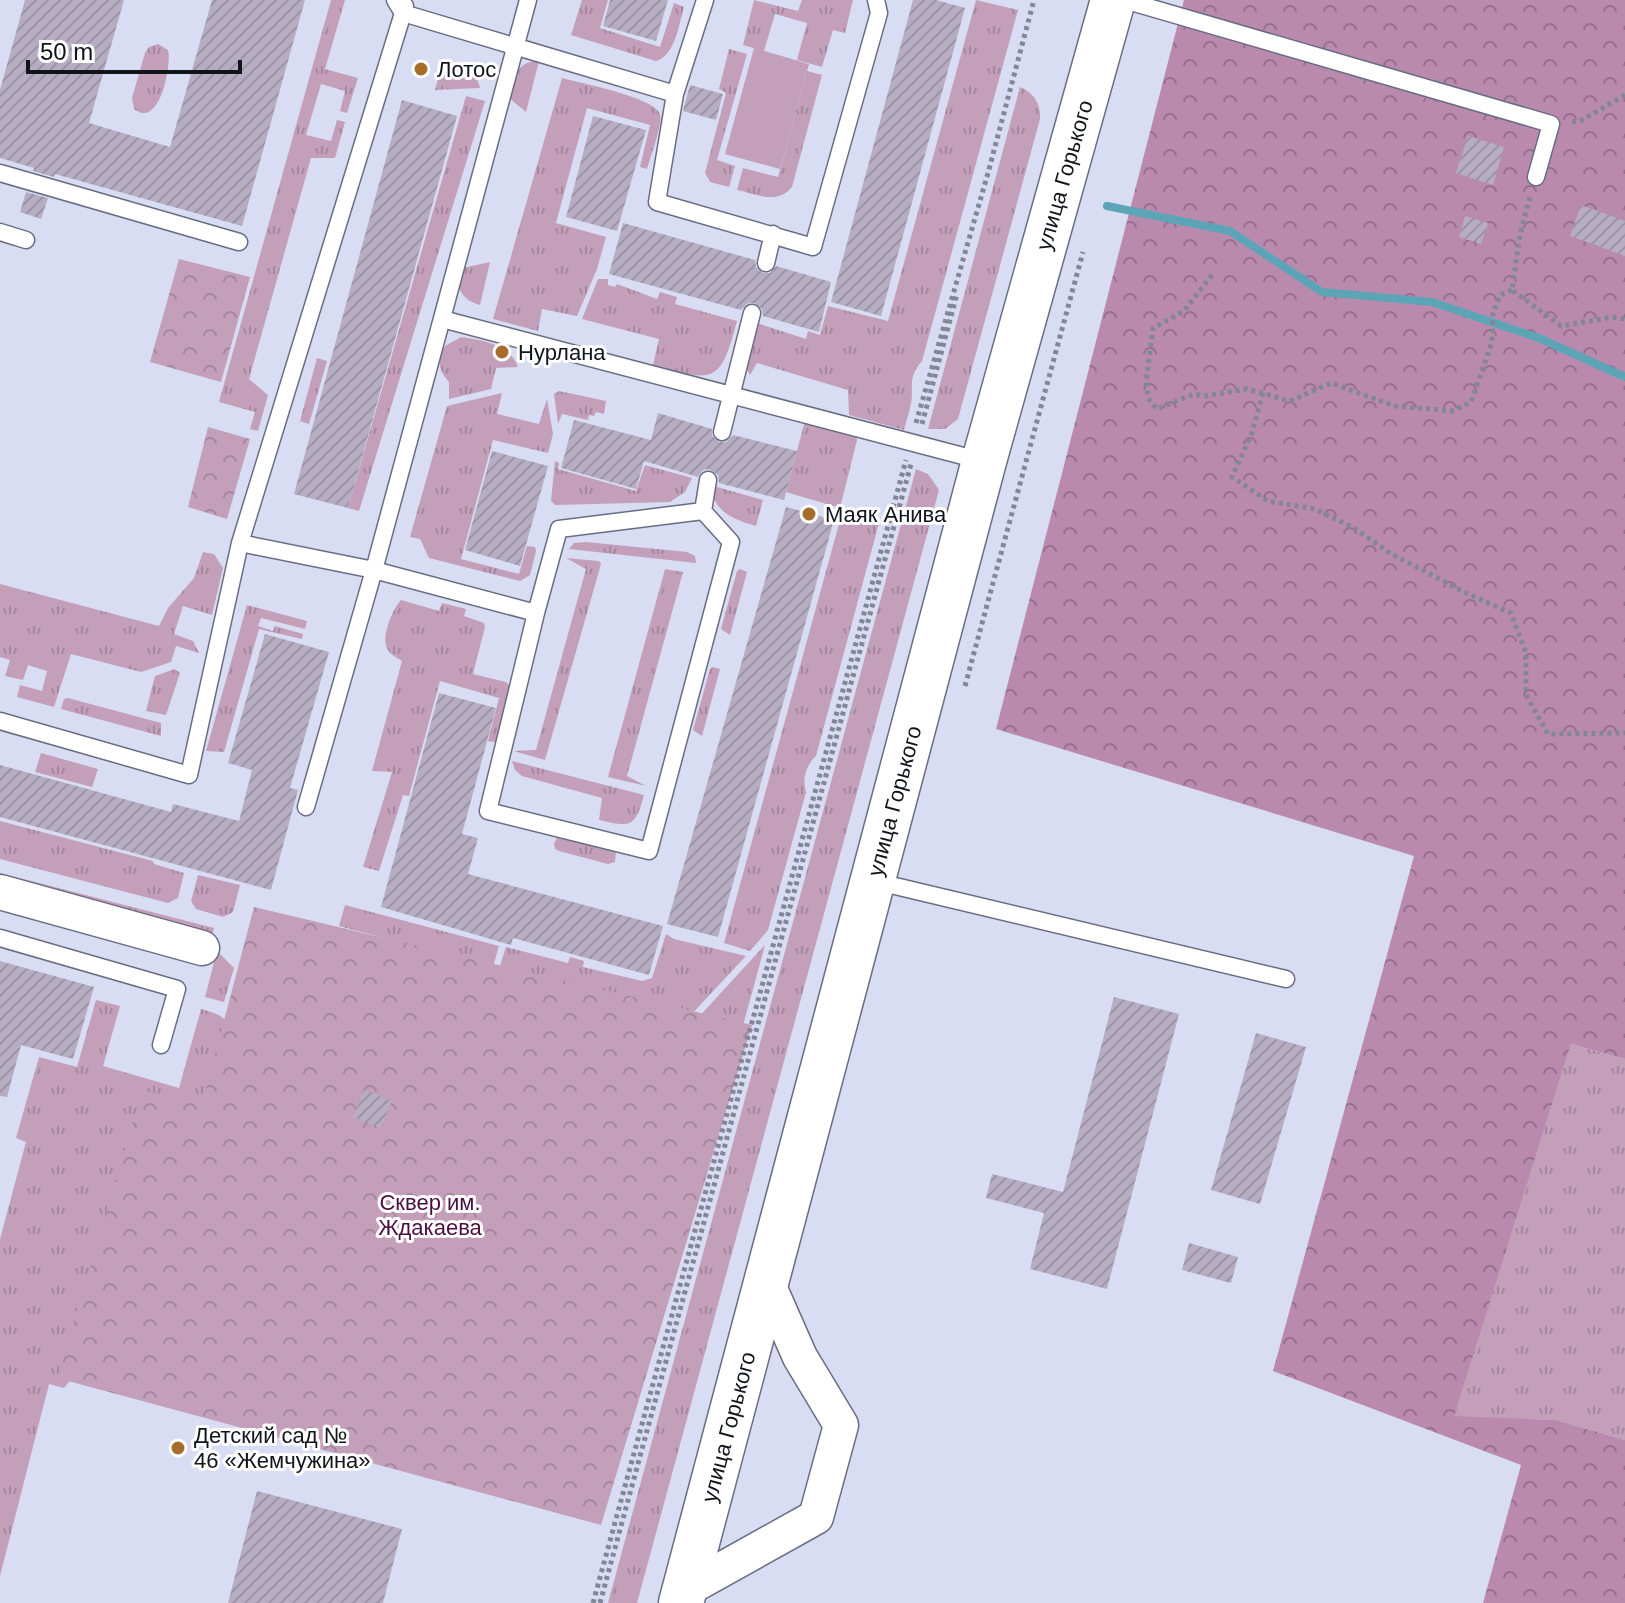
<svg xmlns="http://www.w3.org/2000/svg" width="1625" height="1603" font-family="Arial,sans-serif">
<defs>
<pattern id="grass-tufts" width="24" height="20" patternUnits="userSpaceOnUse" patternTransform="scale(2)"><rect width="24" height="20" fill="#c39fb9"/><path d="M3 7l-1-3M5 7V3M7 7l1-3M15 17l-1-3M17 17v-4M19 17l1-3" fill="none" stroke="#a6889e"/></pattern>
<pattern id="forest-crowns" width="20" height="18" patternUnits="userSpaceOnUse" patternTransform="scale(2)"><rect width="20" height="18" fill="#ba8aae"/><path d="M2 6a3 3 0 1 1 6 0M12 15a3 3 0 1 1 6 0" fill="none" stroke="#96708d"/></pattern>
<pattern id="park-crowns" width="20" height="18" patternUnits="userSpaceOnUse" patternTransform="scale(2)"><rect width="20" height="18" fill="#c39fb9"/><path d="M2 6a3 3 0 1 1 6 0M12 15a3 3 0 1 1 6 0" fill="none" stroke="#a6889e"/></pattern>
<pattern id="building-hatch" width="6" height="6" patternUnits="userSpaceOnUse" patternTransform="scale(2)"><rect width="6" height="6" fill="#b7adc3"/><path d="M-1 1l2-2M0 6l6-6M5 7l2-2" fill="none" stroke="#9c94a7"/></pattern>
</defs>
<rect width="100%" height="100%" fill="#d8ddf4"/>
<path fill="url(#grass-tufts)" d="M 331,0 L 345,0 L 325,69 L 358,78 L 347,113 L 340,111 L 345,91 L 321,84 L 306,135 L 331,141 L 337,120 L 345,122 L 335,158 L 311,158 L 249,379 L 268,395 L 258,431 L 250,429 L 255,412 L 219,402 Z
M 582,0 L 608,0 L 600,28 L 660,47 L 674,3 L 684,7 C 679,24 675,56 656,61 L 571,35 Z
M 754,0 L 798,11 L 802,0 L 853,0 L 845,33 L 833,30 L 822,67 L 797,60 L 807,23 L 775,14 L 764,51 L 743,45 Z
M 976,0 L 1018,10 L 922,361 C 907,378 914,386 911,404 C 909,413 906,421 904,430 L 849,415 L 848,390 L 757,363 L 750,375 L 746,368 L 757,323 L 806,339 L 808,331 L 820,335 L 828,306 L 888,321 Z
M 158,44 L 168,50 C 172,63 160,130 134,109 L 132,98 L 145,53 L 149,47 Z
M 729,49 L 747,54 L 717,160 L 735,166 L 729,187 L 710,182 L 705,173 L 726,93 L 719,89 Z
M 539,61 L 526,112 L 509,98 C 515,79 515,61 539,61 Z
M 442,65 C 458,68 477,69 480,88 L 435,90 Z
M 807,71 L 822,75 L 792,187 C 778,205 756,194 737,190 L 743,168 L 778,177 Z
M 562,78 C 580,83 654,97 660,114 C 663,124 650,158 647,169 L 640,167 L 650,125 L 587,108 L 556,223 L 606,237 L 597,269 L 577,316 L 542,309 L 538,331 L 493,319 Z
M 1020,87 C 1034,93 1041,104 1040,119 L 958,419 L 945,429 L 928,429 Z
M 466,96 L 485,101 L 359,511 L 348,508 Z
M 490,262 L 480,305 C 460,299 457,288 458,269 Z
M 598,279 L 608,279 L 608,285 L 615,287 L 617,284 L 657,299 L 660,292 L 677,297 L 675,304 L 737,321 C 720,385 714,382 653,365 L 659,339 L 582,319 Z
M 461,337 C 482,340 510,344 518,367 L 496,368 L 491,389 L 449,399 L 449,382 C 439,371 436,359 445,346 Z
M 317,358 L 327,361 L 309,424 L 300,421 Z
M 559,391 L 606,401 L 604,414 L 596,412 L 594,416 L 589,415 L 588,420 L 562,414 L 558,424 L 554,394 Z
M 502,393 L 497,414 L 539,424 L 547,399 L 553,434 L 548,453 L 493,440 L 461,559 L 519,574 L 527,546 L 535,547 L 536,551 L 530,575 L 520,581 L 429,558 L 420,539 L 410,537 L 447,406 Z
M 805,421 L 856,435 L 857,440 L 840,508 L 786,492 Z
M 555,461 L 559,463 L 558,469 L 636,491 L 645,465 L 692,478 L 685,492 L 670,502 L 555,505 L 551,501 Z
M 916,469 L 928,474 L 939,490 L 637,1603 L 608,1603 Z
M 710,485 L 763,500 L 756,526 C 732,519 714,512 710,485 Z
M 842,513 L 879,523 L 816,756 C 806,765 802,779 806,792 L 768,930 L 750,951 L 724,943 Z
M 586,542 L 687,552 L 695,556 L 696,563 L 569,549 L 574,543 Z
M 203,552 L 214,554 L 223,568 L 212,615 L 183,606 L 174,634 L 193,641 L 199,653 L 176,646 L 171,662 L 141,672 L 71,654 L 54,707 L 17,697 L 20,685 L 42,691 L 47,671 L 28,665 L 23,680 L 5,676 L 10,660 L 0,657 L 0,584 L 159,626 L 168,608 L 194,578 Z
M 566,558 L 599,561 L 601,564 L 545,760 L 514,751 L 536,750 L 586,569 Z
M 665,569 L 683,572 L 627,776 L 646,786 L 608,777 Z
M 740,569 L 747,572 L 730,635 L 721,629 L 737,571 Z
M 401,600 L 439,611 L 442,603 L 466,609 L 464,616 L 484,623 L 485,627 L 473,674 L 506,682 L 512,688 L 499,740 L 495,742 L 488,741 L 499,698 L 440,681 L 409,796 L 403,795 L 379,871 L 363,867 L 392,772 L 372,771 L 402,661 C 396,657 389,654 387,648 C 381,637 393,608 401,600 Z
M 247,605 L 307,621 L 305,629 L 261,618 L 258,626 L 273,631 L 275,626 L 303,634 L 302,639 L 259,629 L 224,752 L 206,751 Z
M 713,667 L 720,669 L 702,736 L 693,730 L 710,669 Z
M 175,669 L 180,673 L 166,715 L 146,711 L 155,676 Z
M 68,698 L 161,723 L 161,736 L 61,709 L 64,699 Z
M 41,753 L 98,769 L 92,787 L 35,772 Z
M 512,761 L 644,795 C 635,829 630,827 599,820 L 602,798 L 522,776 L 515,770 Z
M 0,821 L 153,861 L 154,864 L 184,873 L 178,898 L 168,903 L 0,859 Z
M 559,835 L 616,850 L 615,862 L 608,864 L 559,851 L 555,849 L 554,843 Z
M 0,873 L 214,928 L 211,939 L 0,885 Z
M 198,875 L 240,885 L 233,912 L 223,917 L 196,909 L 191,901 Z
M 345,905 L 499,946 L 493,967 L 339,926 Z
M 666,934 L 674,939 L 746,956 L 687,1019 L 499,969 L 506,947 L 568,963 L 570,957 L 584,961 L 583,967 L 642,981 L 652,978 Z
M 765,945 L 741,1033 L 695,1021 Z
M 217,951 L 234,968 L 224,1002 L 205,997 Z
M 96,1000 L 120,1006 L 103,1066 L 179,1088 L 201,1009 C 232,1017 227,1022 236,1051 L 72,1378 L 64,1388 L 49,1384 L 0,1576 L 0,1239 L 26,1142 L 16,1138 L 39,1057 L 77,1067 Z
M 1571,1044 L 1625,1059 L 1625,1440 L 1556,1420 L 1453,1417 Z"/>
<path fill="url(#forest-crowns)" d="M 1184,0 L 1625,0 L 1625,1059 L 1571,1044 L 1454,1416 L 1556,1420 L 1625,1440 L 1625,1603 L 1483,1603 L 1521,1465 L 1273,1371 L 1414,856 L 996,729 Z"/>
<path fill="url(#park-crowns)" d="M 179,259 L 250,277 L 221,382 L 150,362 Z
M 208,427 L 250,439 L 227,519 L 188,507 Z
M 254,907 L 752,1025 L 601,1525 L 57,1378 L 142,1091 L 203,1100 Z"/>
<path fill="#c39fb9" d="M 754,48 L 809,64 L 780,169 L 725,154 Z"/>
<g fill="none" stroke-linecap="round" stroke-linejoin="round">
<path stroke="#5ca5b7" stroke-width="8" d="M 1107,206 L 1230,231 L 1322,292 L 1432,302 L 1539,338 L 1625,377"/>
</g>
<path fill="url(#building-hatch)" d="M 25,0 L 124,0 L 89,123 L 170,147 L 212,0 L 305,0 L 242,226 L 55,174 L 54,177 L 33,171 L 34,168 L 0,158 L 0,90 Z
M 610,0 L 668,0 L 656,41 L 603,26 Z
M 913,0 L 936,0 L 965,8 L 881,316 L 831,302 Z
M 690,85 L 723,94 L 716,120 L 683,111 Z
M 402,100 L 457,116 L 348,508 L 294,494 Z
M 593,116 L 646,130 L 617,231 L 566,217 Z
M 1468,136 L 1504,147 L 1493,185 L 1456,173 Z
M 26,192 L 48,198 L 41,219 L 20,212 Z
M 1581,205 L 1625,221 L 1625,256 L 1570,236 Z
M 1465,216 L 1488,223 L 1481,244 L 1459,237 Z
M 623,223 L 755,260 L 756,267 L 763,273 L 770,273 L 776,266 L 831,282 L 819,332 L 763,316 L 762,309 L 755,303 L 748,303 L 741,310 L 609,274 Z
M 658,413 L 712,429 L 712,436 L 719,442 L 726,442 L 733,435 L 797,451 L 784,500 L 719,483 L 718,475 L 709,469 L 703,470 L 698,477 L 644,461 L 636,489 L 561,468 L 574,420 L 651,440 Z
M 492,451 L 548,466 L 520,566 L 465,550 Z
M 786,507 L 834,520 L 718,937 L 667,924 Z
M 265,634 L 329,652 L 290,788 L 298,790 L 271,890 L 0,817 L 0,765 L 171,812 L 173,804 L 239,821 L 252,770 L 228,763 Z
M 439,693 L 496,708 L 462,834 L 478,838 L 468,874 L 663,926 L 649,975 L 513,938 L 511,945 L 381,907 Z
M 0,961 L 94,987 L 73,1059 L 21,1045 L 7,1097 L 0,1096 Z
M 1114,997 L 1179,1014 L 1107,1289 L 1030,1269 L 1044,1213 L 986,1198 L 992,1174 L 1063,1192 Z
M 1256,1033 L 1306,1047 L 1260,1204 L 1211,1190 Z
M 365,1090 L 392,1101 L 380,1128 L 353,1117 Z
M 1189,1243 L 1238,1257 L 1231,1283 L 1182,1270 Z
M 257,1491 L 402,1529 L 383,1603 L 228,1603 Z"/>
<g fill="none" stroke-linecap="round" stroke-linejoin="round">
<g stroke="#696d81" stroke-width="19">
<path id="lane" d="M 1124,0 L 1551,124 L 1536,177
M 405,6 L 403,13 L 675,94 L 705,0
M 675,94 L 657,202 L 813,247 L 879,13 L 876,0
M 0,173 L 239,242
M 0,232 L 26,240
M 766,263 L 773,234
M 442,319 L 982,461
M 722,432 L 752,313
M 703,511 L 708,480
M 240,543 L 403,13 L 395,0
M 536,613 L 559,529 L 703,511
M 0,721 L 189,775 L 240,543 L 374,570 L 536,613 L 488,811 L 649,851 L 731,542 L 703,511
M 306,807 L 374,570 L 528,0
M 874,881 L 1286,979
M 0,938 L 177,989 L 161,1045"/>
</g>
<g stroke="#696d81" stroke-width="37">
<path id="street" d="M 0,892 L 202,948
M 685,1590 L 816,1517 L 841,1425 L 800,1357 L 767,1282"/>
</g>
<g stroke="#696d81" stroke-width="47">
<path id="secondary" d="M 681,1603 L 984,461 L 1113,0"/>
</g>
<path stroke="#838696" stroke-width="5" stroke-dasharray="4 4" stroke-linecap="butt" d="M 1572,122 L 1582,120 L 1625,95
M 1530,197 L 1520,234 L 1512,290 L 1561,326 L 1612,317 L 1625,319
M 1212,275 L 1184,311 L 1153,328 L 1146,383 L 1148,398 L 1157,409 L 1194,394 L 1204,396 L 1247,389 L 1290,401 L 1331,383 L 1395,406 L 1452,411 L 1471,402 L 1492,342 L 1493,313 L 1500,295 L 1512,290
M 1263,393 L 1251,435 L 1232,477 L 1268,501 L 1315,509 L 1354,528 L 1390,553 L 1466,593 L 1511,613 L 1526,653 L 1526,695 L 1548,734 L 1625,733
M 916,423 L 988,173 L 1034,0
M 922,424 L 957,294
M 965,686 L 1083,252
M 593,1603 L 906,460
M 600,1603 L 911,464"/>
<use href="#lane" stroke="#fff" stroke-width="16"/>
<use href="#street" stroke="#fff" stroke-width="34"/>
<use href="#secondary" stroke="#fff" stroke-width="44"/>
</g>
<g fill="#a66c2b" stroke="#fff" stroke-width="3">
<circle cx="421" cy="69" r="8"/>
<circle cx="502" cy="352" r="8"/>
<circle cx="809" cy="514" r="8"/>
<circle cx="178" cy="1448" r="8"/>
</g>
<g text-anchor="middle" stroke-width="6" stroke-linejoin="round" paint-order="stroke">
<g font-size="22" fill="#12141b" stroke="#fff" text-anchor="start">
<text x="437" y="77">Лотос</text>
<text x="518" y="360">Нурлана</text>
<text x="825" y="522">Маяк Анива</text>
<text x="194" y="1443">Детский сад №<tspan x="194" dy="25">46 «Жемчужина»</tspan></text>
</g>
<g font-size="22" fill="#12141b" stroke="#fff">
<text transform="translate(1064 175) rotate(-74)" y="8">улица Горького</text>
<text transform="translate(894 801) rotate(-75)" y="8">улица Горького</text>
<text transform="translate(728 1427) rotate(-75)" y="8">улица Горького</text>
</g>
<g font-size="22" fill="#4a0f40" stroke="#fff">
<text x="430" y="1210">Сквер им.<tspan x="430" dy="25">Ждакаева</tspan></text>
</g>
</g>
<path d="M28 60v12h212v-12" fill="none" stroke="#12141b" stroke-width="4"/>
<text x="40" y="60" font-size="24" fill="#12141b" stroke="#ffffff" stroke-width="6" paint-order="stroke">50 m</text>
</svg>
